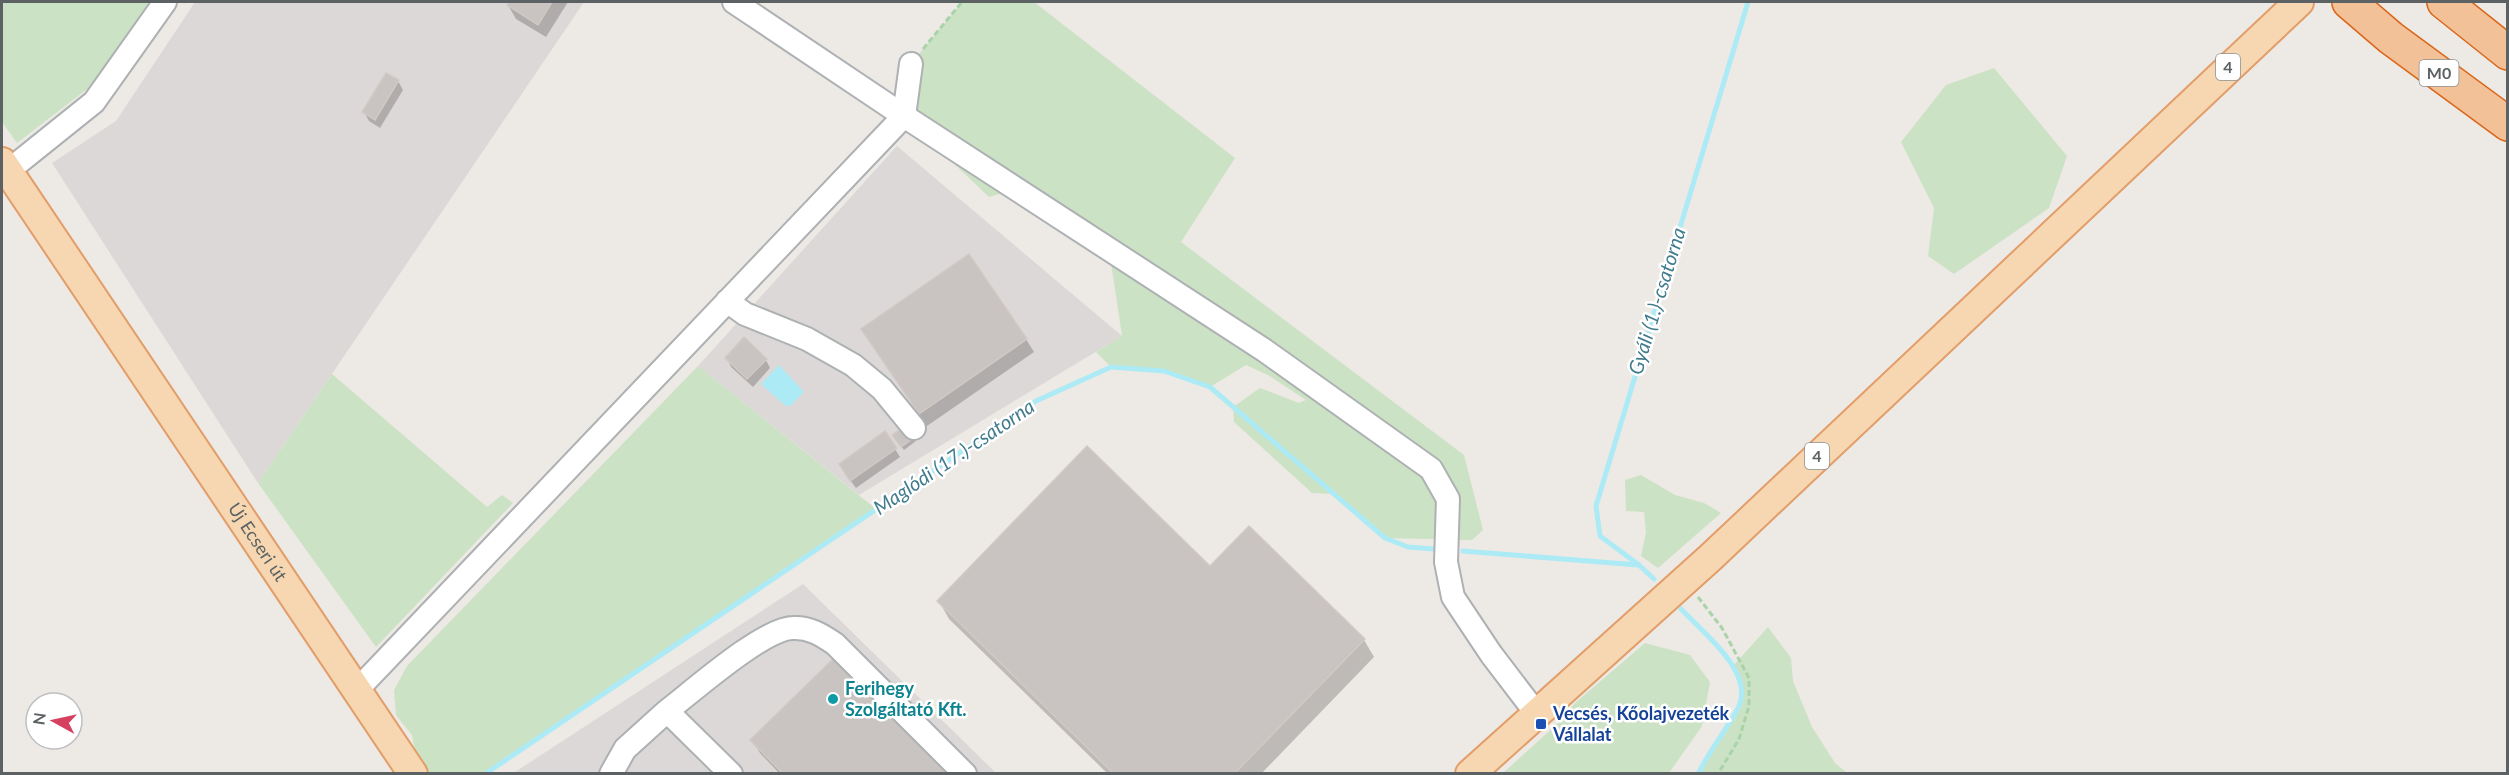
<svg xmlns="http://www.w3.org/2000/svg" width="2509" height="775" font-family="Lato,sans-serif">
<rect width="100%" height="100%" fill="#ede9e5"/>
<path fill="#dcd8d7" d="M 195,2 L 584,2 L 258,483 L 52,163 L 116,121 Z
M 897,146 L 1122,336 L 859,495 L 698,366 Z
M 803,584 L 996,773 L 512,774 Z"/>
<path fill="#cce2c4" d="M 2,2 L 152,2 L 95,83 L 17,143 L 2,122 Z
M 962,2 L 1034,2 L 1235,158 L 1181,242 L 1464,455 L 1483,530 L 1472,540 L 1385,538 L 1334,494 L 1312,493 L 1234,422 L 1233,407 L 1260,388 L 1299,403 L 1306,400 L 1268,375 L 1246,365 L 1210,387 L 1164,371 L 1111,367 L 1096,352 L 1122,336 L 1109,249 L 1017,189 L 989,197 L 904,116 L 911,64 Z
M 1994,68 L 2067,156 L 2049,208 L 1954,274 L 1928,256 L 1934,208 L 1901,142 L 1946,85 Z
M 698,366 L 876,509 L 485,773 L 425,773 L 416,757 L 412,735 L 396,715 L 394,690 L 407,666 Z
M 332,374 L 487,507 L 502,495 L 513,503 L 376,647 L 258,483 Z
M 1641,475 L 1675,495 L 1704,503 L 1721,513 L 1658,568 L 1641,556 L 1646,532 L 1644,512 L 1626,511 L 1625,480 Z
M 1768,627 L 1791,658 L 1793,681 L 1812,727 L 1835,763 L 1847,773 L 1698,773 C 1709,751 1746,711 1743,687 C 1742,680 1737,671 1734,665 Z
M 1645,643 L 1690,655 L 1710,682 L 1702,726 L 1669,773 L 1503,773 L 1557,724 L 1575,703 Z"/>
<path fill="#acebf6" d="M 779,365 L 804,392 L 790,406 L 786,406 L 761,384 Z"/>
<path fill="#0003" d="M 511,2 L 568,2 L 546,37 L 516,19 L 508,5 Z
M 398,81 L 403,90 L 380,128 L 369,121 L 364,112 Z
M 863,329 L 1026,339 L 1034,352 L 927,426 Z
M 727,358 L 766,360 L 770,368 L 753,387 L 731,367 Z
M 907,427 L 916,441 L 904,450 L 896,439 Z
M 895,449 L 900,457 L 856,488 L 845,473 Z
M 1210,568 L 1364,640 L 1374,657 L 1261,774 L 1108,774 L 949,619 L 939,601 Z
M 752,740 L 945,774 L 780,774 L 760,753 Z"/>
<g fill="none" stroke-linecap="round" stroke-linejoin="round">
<path stroke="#acebf6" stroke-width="5" d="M 1463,551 L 1638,565
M 1654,579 L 1639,565 L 1600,536 L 1596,506 L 1748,2
M 1681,609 C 1703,633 1758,674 1737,710 C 1725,732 1709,751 1698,774
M 485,774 L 1036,401 L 1111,367 L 1164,371 L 1210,387 L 1385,538 L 1408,547 L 1434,549"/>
</g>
<path fill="#c9c4c1" stroke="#d1c9c4" stroke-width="1.5" d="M 509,2 L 552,2 L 538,25 L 507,5 Z
M 386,73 L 399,80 L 375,120 L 362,112 Z
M 969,254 L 1027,339 L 919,414 L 861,329 Z
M 744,337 L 767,359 L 747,379 L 725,358 Z
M 907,425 L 915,437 L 901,447 L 892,435 Z
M 885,431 L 897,448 L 850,481 L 839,464 Z
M 1087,446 L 1210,566 L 1249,526 L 1365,639 L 1234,774 L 1114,774 L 937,601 Z
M 834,658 L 947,774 L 783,774 L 750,740 Z"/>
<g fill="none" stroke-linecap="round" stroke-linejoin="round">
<g stroke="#adb1b3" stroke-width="26">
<path id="minor" d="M 734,2 L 904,116 L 1264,350 L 1431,469 L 1448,499 L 1446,562 L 1453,597 L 1491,654 L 1536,713
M 8,171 L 94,102 L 165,2
M 727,301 L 745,314 L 807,339 L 853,365 L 882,389 L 914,428
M 357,690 L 904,116 L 911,64
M 667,711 C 693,691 764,628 793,628 C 809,627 822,635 835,644 L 965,774
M 611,774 L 625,749 L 667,711 L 731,774"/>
</g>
<g stroke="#e29d69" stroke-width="32">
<g id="major">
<path id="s1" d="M 2,162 L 413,774"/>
<path d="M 1470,774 L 1711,557 L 2299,2"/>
</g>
</g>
<g stroke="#da6618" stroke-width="36">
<path id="highway" d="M 2349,2 L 2391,38 L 2508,124
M 2444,2 L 2508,53"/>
</g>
<path stroke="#a9d3a8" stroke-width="3" stroke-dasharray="6 3" stroke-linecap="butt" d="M 923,49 L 962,2
M 1698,597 L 1722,628 L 1749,678 L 1749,706 L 1739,739 L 1718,774"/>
<use href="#minor" stroke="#fff" stroke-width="22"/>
<use href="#major" stroke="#f6d7b1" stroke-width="28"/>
<use href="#highway" stroke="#f2c197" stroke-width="33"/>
</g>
<circle fill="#0f9aa8" stroke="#fff" stroke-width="2" cx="833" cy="699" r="6"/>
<rect fill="#1a4fb4" stroke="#fff" stroke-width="2" x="1535" y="718" width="12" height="12" rx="3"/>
<g text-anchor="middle" stroke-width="5" stroke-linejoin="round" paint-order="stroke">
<g fill="#fff" stroke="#8d9192" stroke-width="1.5">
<rect x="2216" y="54" width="24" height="26" rx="4.5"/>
<rect x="2419.5" y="60" width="39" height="26" rx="4.5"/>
<rect x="1805" y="443" width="24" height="26" rx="4.5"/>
</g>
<g font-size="16" font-weight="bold" fill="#5c6263">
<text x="2228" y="73">4</text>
<text x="2439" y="79">M0</text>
<text x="1817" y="462">4</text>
</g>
<g font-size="18" fill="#5c6263" stroke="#fff">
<text dy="6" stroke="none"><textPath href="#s1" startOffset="458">Új Ecseri út</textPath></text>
</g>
<g font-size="18" font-weight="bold" fill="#0d838f" stroke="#fff" text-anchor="start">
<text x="845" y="695">Ferihegy<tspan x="845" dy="21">Szolgáltató Kft.</tspan></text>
</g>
<g font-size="18" font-weight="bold" fill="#164399" stroke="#fff" text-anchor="start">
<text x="1553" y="720">Vecsés, Kőolajvezeték<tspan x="1553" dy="21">Vállalat</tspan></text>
</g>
<g font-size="20" font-style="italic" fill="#417c8e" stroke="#fff">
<text transform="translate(1657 301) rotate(-73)" y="7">Gyáli (1.)-csatorna</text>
<text transform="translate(954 457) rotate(-34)" y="7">Maglódi (17.)-csatorna</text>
</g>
</g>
<rect width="2509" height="775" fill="none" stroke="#5c6263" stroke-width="6"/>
<g transform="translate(54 721) rotate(278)"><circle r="28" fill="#ffffff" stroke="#bec0c1" stroke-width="1.5"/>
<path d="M0-4.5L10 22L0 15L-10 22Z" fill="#d74160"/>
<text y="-9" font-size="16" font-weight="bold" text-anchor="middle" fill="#5c6263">N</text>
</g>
</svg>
